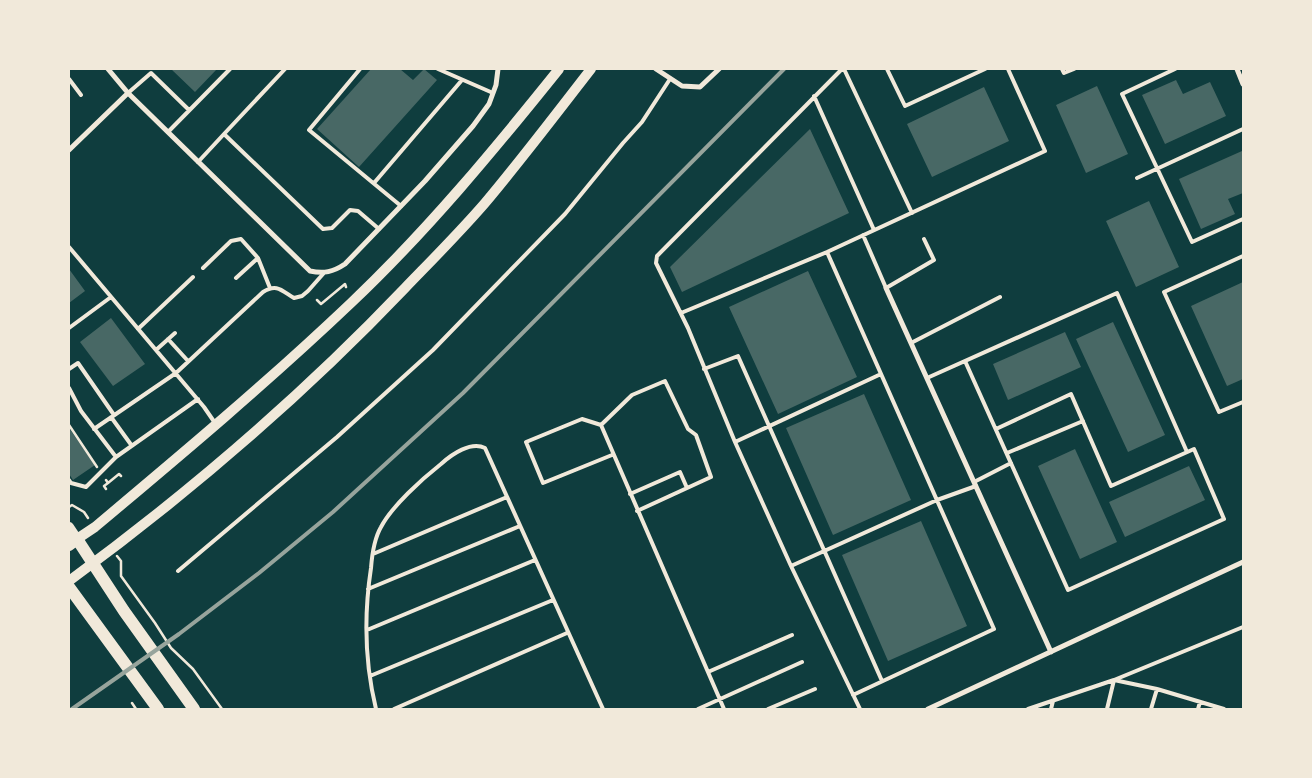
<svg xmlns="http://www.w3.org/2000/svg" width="1312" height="778" font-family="'Sofia Sans Condensed',sans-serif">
<rect width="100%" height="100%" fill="#0f3d3e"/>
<path fill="#486865" d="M 171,69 L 217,69 L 195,92 Z
M 371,69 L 400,69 L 413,80 L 424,69 L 437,80 L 359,167 L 317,129 Z
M 1176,80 L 1183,94 L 1210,82 L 1226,116 L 1165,144 L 1142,95 Z
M 1097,86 L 1128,154 L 1086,173 L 1056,105 Z
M 984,87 L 1009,141 L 932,177 L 907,124 Z
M 810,129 L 849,213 L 682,292 L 670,267 Z
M 1242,151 L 1243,193 L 1228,199 L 1235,214 L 1201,229 L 1179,179 Z
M 1149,201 L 1179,267 L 1136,287 L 1106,221 Z
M 69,269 L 85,291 L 69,303 Z
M 808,271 L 857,377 L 778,414 L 729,307 Z
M 1243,282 L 1243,379 L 1227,386 L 1191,306 Z
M 111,318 L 145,364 L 113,386 L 80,342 Z
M 1113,322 L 1165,435 L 1128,452 L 1076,339 Z
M 1065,332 L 1081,367 L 1008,400 L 993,364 Z
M 864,394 L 911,500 L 833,535 L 786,428 Z
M 69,428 L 95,465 L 73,480 L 69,474 Z
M 1075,449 L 1117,542 L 1080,559 L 1038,466 Z
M 1189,466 L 1205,500 L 1125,537 L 1109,502 Z
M 921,521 L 967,626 L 888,661 L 842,555 Z"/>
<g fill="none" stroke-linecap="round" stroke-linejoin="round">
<path stroke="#f1e9da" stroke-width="2.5" d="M 317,300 L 321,304 L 345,284 L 346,287
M 69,425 L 97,467
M 106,480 L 108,483 L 119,474 L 121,476
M 106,489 L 104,486 L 108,483
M 69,507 L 72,505 L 84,512 L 88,518
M 117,556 L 121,561 L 121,576 L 155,623 L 171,648 L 193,669 L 222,709
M 132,703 L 136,709"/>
<path stroke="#f1e9da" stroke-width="4" d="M 360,69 L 309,130 L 401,206
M 438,69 L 493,93
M 842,69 L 657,256 L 656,263 L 688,328 L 735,442 L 791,566 L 860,709
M 844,69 L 912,213
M 887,69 L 905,106 L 985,69
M 1062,69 L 1064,73 L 1074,69
M 1175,69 L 1122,94 L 1192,242 L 1243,219
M 69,79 L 81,95
M 128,93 L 151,73 L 189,110
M 814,96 L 874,230
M 168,132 L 230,69
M 224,134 L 285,69
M 198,162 L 224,134 L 323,229 L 332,228 L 350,210 L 358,211 L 379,229
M 1137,178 L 1243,129
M 374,183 L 462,80
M 863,235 L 886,288 L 934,260 L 924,239
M 69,247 L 204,407 L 215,423
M 827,252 L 994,629 L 853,695
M 1243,256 L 1164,292 L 1219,412 L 1243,402
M 203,268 L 231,241 L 241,239 L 258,258 L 270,288
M 236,278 L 258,258
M 681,313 L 827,252 L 1045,151 L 1008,69
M 69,328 L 111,297
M 138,329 L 193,277
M 168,339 L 188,361
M 911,343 L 1000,297
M 156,350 L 175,333
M 965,361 L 1068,590 L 1224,519 L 1194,449 L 1111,486 L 1071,394 L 996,429
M 69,369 L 78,363 L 114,415
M 704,369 L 738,356 L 882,681
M 927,378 L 1117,293 L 1187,452
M 69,388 L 81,411 L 116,457
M 111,417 L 132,446
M 601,425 L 632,395 L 665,381 L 688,429 L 696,435 L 711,477 L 637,511
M 94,429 L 176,373 L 263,292 C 277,283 282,291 294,298 L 302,296 L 308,291 L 323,274
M 735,442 L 881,374
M 1007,453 L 1083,421
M 612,455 L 543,483 L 526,442 L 582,419 L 601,425 L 724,709
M 69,480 L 71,483 L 86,487 L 116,457 L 198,399
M 974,482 L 1011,463
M 630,494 L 680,472 L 687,488
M 373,554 L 507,497
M 791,566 L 937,500 L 976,486
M 178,571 L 337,437 L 433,350 L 565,214 L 623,143 L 642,122 L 670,79
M 368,589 L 520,526
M 367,630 L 535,560
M 708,672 L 792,635
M 370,676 L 553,600
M 376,709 C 365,664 364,614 371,568 C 372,555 374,539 381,527 C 392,506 422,479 441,464 C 452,454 471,441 485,448 L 603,709
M 394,709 L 567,633
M 698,709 L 802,662
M 768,709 L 815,689
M 1028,709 L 1114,680 L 1243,627
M 1051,709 L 1053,701
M 1107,709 L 1114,680 L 1157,689 L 1224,709
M 1151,709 L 1157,689
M 1198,709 L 1200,702"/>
<path stroke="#f1e9da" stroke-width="5" d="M 108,69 L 128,93 L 310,271 C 324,274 333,272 345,264 L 425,181 L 473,126 L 489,104 L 496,85 L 498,69
M 656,69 L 682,86 L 700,87 L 719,69
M 1237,69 L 1243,84
M 69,150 L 128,93
M 886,288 L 1051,652
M 928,709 L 1243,562"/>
<path stroke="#f1e9da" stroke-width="10" d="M 69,527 L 77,539 L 95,527 C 182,454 269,381 351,303 C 427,231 494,150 559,69
M 69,581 C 189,493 302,396 405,288 C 432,260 460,232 485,203 C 522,159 556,114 591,69"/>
<path stroke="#f1e9da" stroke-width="12" d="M 69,545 L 77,539 L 124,611 L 194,709
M 69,587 L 158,709"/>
<path stroke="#97a49c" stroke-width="4" d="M 72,709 L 179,634 L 259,573 L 333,512 L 463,393 L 784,69"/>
</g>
<rect width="1312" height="778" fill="none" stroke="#f1e9da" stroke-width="140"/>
</svg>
